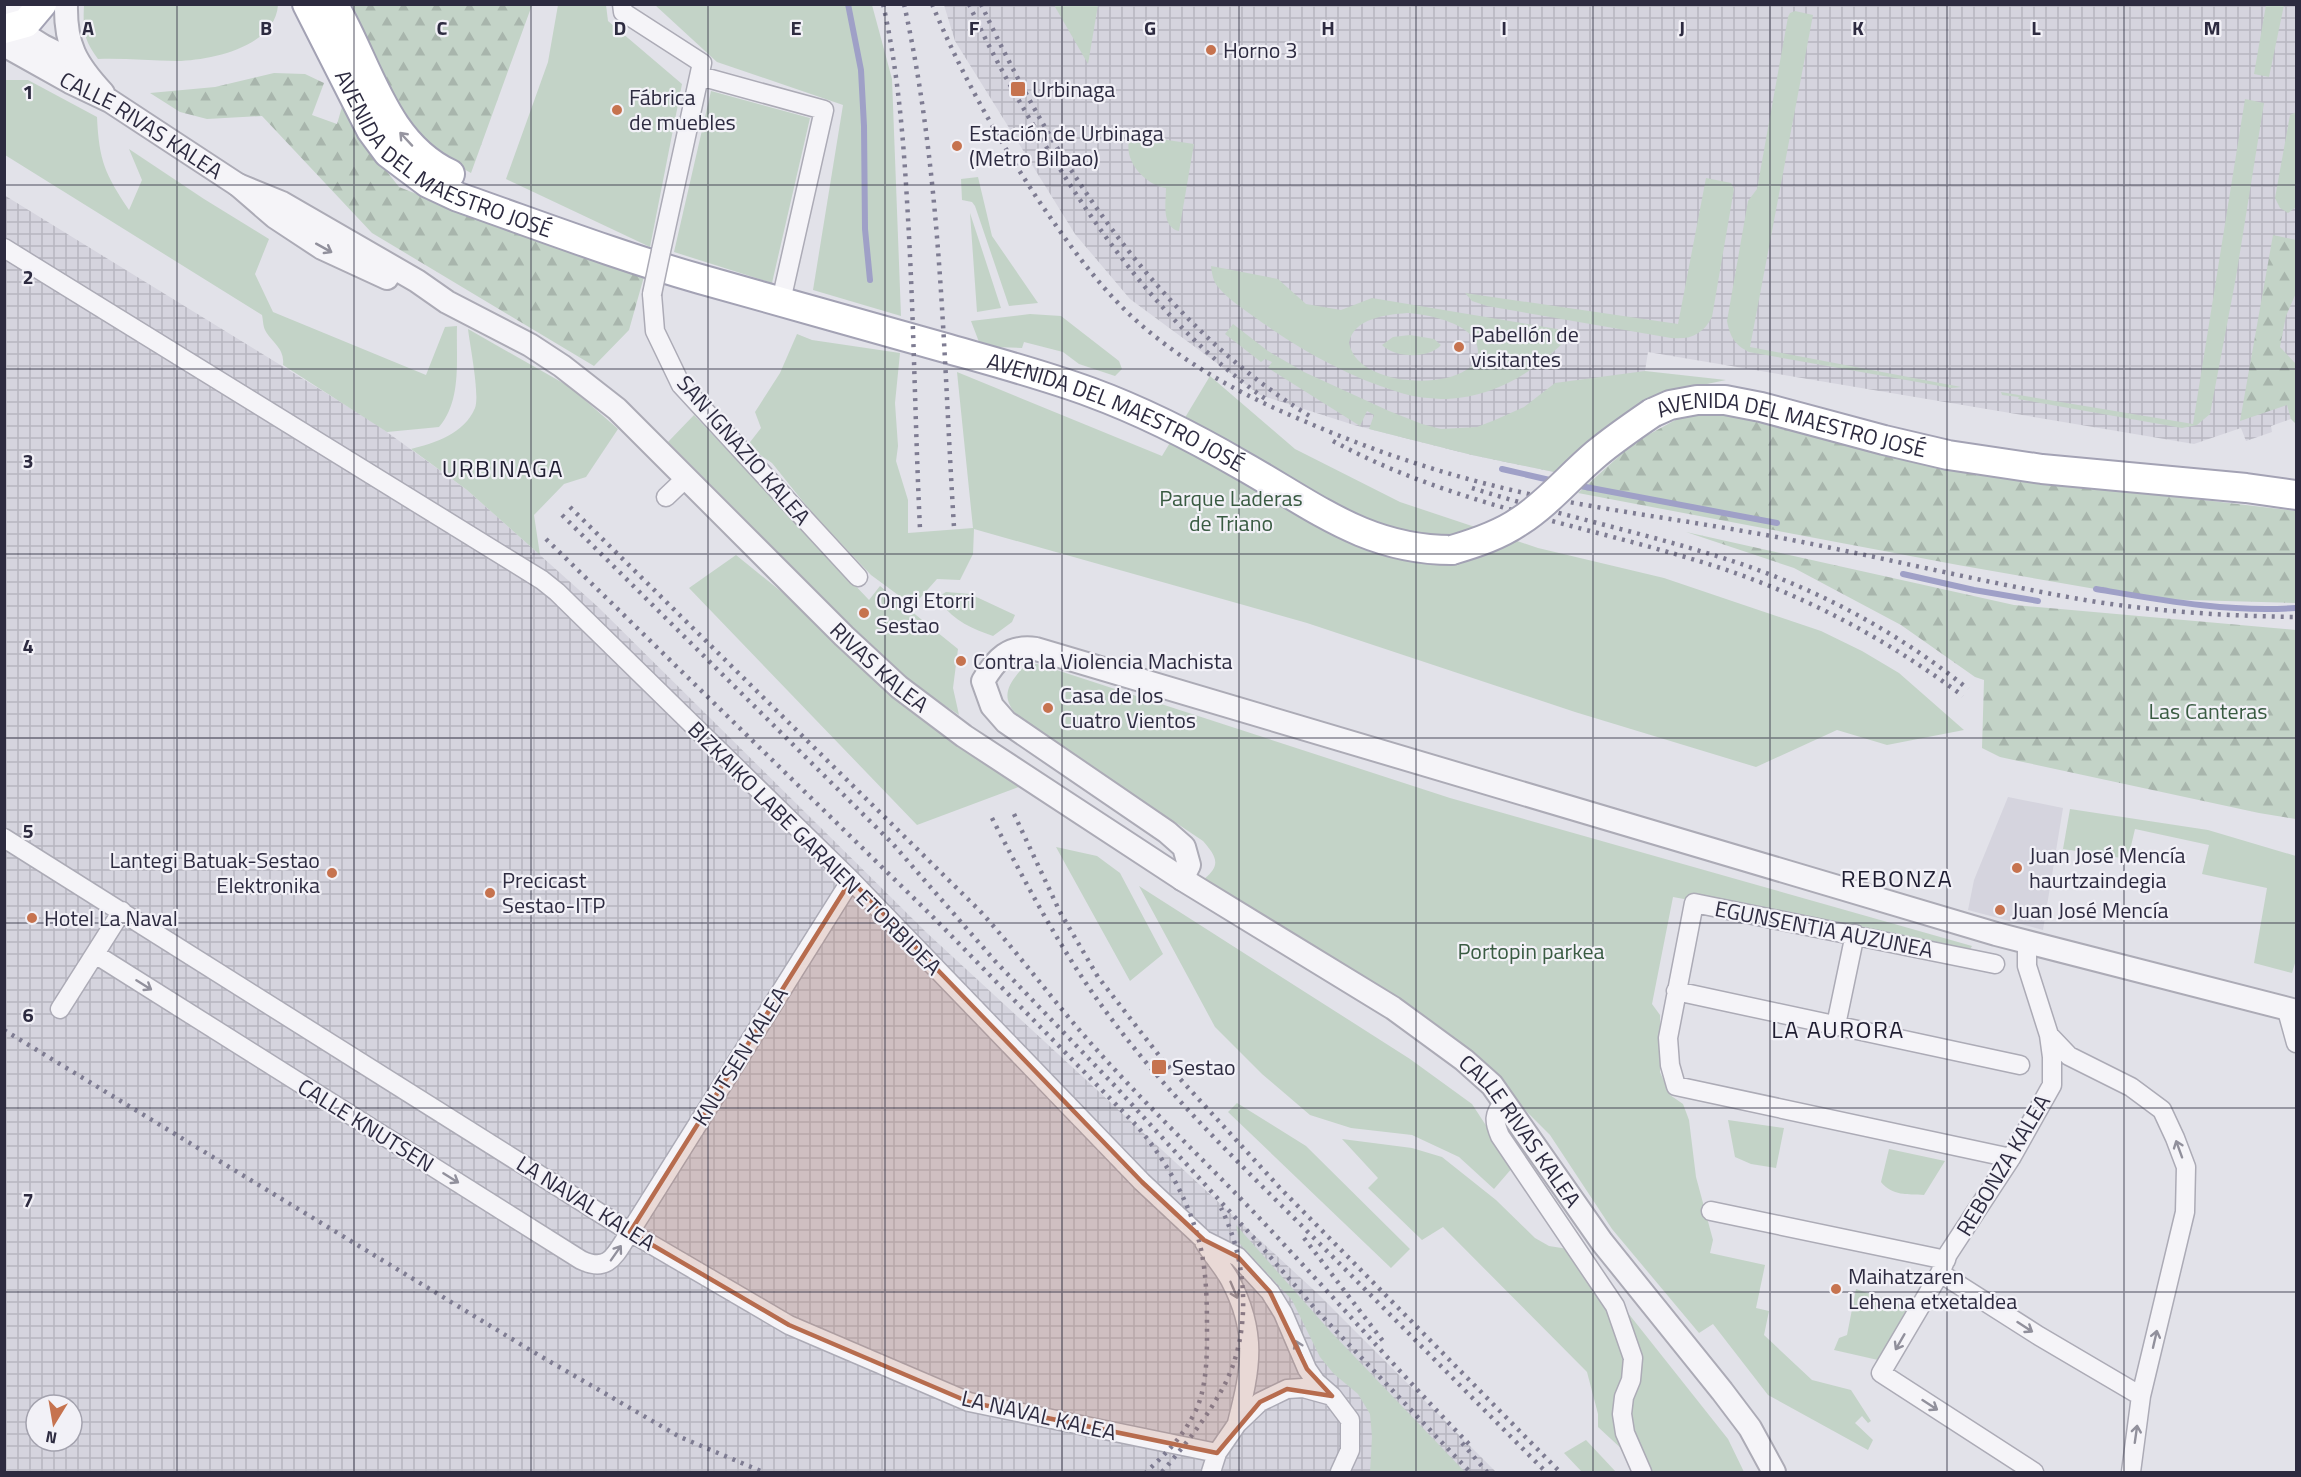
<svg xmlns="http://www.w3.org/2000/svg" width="2301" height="1477" font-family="'Titillium Web',sans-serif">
<defs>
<pattern id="industrial-grid" width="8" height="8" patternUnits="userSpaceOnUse" patternTransform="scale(1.5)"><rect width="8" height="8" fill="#d5d4de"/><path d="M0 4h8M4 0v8" fill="none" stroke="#b7b6c0"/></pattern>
<pattern id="forest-firs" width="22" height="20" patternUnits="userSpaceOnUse" patternTransform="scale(1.5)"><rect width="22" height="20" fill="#c3d3c7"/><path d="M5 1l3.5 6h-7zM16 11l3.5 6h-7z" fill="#a8b5ac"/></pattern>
</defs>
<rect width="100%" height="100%" fill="#e2e2e9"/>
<path fill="#d5d4de" d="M 2008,797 L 2063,808 L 2043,930 L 1968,910 L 1974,880 Z"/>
<path fill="url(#industrial-grid)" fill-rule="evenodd" d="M 944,5 L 2296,5 L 2296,423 L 2291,419 L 2271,426 L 2272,432 L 2246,441 L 2241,428 L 2194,444 L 1648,352 L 1645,371 L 1621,382 L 1603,402 L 1554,472 L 1472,455 L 1354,425 L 1260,395 L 1130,299 L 1075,234 L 955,41 Z
M 4,195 L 373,422 L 467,490 L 597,606 L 928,934 L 1316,1292 L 1496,1472 L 5,1472 ZM 36,1405 L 72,1405 L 72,1441 L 36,1441 Z"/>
<path fill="#c3d3c7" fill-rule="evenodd" d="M 84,5 L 84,4 L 278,5 C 275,47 211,60 177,61 C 150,61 124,58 98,59 C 83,39 83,29 84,5 Z
M 558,5 L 606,5 L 608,21 L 682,84 L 650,247 L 506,179 L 548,62 Z
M 655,5 L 872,5 L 892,79 L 901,316 L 813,290 L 843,105 L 717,62 Z
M 1054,5 L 1098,5 L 1088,64 Z
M 2266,5 L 2284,5 L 2269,77 L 2254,74 Z
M 1795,11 L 1813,15 L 1750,347 L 1961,387 L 1951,388 L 1749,352 C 1735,345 1730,337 1727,321 L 1748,201 L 1757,189 L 1788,17 L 1790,13 Z
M 5,80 L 28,80 L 97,117 C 99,161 105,174 129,210 L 142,180 L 129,149 L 204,199 L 269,239 L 255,274 L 273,312 L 426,375 L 445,327 L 457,326 C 456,360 462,400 439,427 L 387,432 L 283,365 C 285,348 272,343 265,330 C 263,326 263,319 262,315 L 5,155 Z
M 711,91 L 810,118 L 772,283 L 674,252 Z
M 2245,99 L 2264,103 L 2236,277 L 2210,414 L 2197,425 L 2182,428 L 2018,399 L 2019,397 L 2002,395 L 2001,392 L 2193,424 Z
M 2296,112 L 2296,207 L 2288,213 L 2280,208 L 2275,198 L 2290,115 Z
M 1134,135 L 1194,144 L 1179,231 C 1161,227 1166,202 1166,188 C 1145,185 1122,160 1130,138 Z
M 978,177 L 992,236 L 1038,303 L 1009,306 L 975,206 L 972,202 L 962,200 L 961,179 Z
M 1706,178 L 1731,183 L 1734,189 L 1712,317 C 1703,334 1691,340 1671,338 L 1487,306 L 1472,301 L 1465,293 L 1678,324 Z
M 970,213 L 1001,308 L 977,312 Z
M 1211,266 L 1278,279 L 1306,304 L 1341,310 L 1372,298 L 1557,329 L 1563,333 L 1563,343 C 1531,374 1493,397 1447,399 C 1431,399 1413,397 1398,392 C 1346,376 1297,348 1253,316 C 1242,308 1228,299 1218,287 C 1213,281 1212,274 1211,266 ZM 1407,313 C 1427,314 1479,324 1478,352 C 1478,360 1473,366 1466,370 C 1438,389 1357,384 1349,343 C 1354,318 1385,315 1407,313 Z
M 1030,314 L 1061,316 L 1119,361 L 1122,369 L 1115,376 L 1079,364 L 1063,352 L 1024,342 L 1022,348 L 994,347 L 979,342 L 971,321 Z
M 1233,324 L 1268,351 L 1304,372 L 1389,411 L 1422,424 L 1441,429 L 1477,427 L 1495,420 L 1524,407 L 1555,383 L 1645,371 L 1726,380 L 1655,395 L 1622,416 L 1554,472 L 1472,455 L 1369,429 L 1374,415 L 1367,411 L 1360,426 L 1268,368 L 1272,362 L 1265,359 L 1261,362 L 1225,334 Z
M 468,329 L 570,387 L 618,429 L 586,477 L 564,484 L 534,515 L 540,555 L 467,490 L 411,449 C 435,443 464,434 475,408 C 480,395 470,346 468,329 Z
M 797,334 L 812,340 L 900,353 L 895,403 L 898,446 L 896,461 L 908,500 L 908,533 L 973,528 L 957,372 L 1162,456 L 1210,376 L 1295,449 L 1400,502 L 1538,548 L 1664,578 L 1821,631 L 1862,651 L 1899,673 L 1964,730 L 1887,745 L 1837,730 L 1756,767 L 1575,712 L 1307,623 L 974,529 L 973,554 L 960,580 L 937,579 L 913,606 L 871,575 L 813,514 L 772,463 L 747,446 L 761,428 L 755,412 L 780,373 Z
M 1410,335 L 1434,339 L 1441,345 C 1429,359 1394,358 1382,345 L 1393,337 Z
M 694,415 L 869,600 L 880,586 L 958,649 L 953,688 L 959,715 L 901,676 L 668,442 Z
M 736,555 L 1021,786 L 917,825 L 689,588 Z
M 946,592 L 970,594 L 1015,615 L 1012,622 L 993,636 C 973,629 954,621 941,603 L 941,595 Z
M 1026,664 L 1038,664 L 1450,798 L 1972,946 L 1969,951 L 1673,897 L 1652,1004 L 1660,1015 L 1660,1072 L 1670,1095 L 1683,1104 L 1689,1120 L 1696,1177 L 1713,1240 L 1710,1253 L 1765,1265 L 1756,1308 L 1769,1311 L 1764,1335 L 1812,1380 L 1851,1390 L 1871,1421 L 1868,1423 L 1862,1416 L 1855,1423 L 1873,1440 L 1868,1450 L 1768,1395 L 1713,1324 L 1699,1333 L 1612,1229 L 1550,1135 L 1494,1079 L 1388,998 L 1204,879 C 1222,865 1216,856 1203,841 L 1020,718 C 998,697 1008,684 1026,664 Z
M 2070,809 L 2208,830 L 2296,856 L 2296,960 L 2292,973 L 2254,963 L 2267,888 L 2202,874 L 2209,845 L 2135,829 L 2128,859 L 2063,849 Z
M 1056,847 L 1097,856 L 1120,873 L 1163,954 L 1130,981 Z
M 1139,886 L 1410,1059 L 1472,1104 L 1513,1167 L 1494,1189 L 1459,1157 L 1412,1135 L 1351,1128 L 1310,1115 L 1262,1074 L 1215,1027 Z
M 1237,1103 L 1306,1146 L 1410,1249 L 1391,1268 L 1228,1112 Z
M 1728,1120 L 1784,1128 L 1776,1168 L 1751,1164 L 1735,1157 Z
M 1342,1139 L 1412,1148 L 1442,1157 L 1496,1200 L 1535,1238 L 1549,1246 L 1568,1249 L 1609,1307 L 1623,1351 L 1627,1371 L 1625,1452 L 1598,1427 L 1598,1414 L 1587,1372 L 1443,1227 L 1422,1240 L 1368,1188 L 1378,1178 Z
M 1889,1149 L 1945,1161 L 1924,1195 C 1908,1194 1892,1196 1881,1182 Z
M 1236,1225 L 1331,1332 L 1465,1472 L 1370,1472 L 1372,1437 L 1370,1414 L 1358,1394 L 1334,1374 L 1320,1357 L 1292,1300 L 1240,1244 Z
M 1856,1289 L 1908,1307 L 1878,1360 L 1834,1350 L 1839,1338 L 1847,1335 Z
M 1628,1313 L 1728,1439 L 1744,1472 L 1651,1472 L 1632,1434 L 1629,1409 L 1639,1355 Z
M 1586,1440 L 1616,1472 L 1582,1472 L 1564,1453 Z"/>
<path fill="url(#forest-firs)" d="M 342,5 L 532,5 L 471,173 L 420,145 Z
M 274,73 L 305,74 L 324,83 L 312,115 L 337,124 L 344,100 L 353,128 L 399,187 L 492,224 L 645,273 L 629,330 L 594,366 L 372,233 L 262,116 L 207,119 L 180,112 L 150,93 L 215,87 Z
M 2273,235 L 2296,240 L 2296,293 L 2286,316 L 2280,347 L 2296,364 L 2296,424 L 2291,419 L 2287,405 L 2240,421 Z
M 1692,411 L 1755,415 L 2011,477 L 2296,511 L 2296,603 L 2153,599 L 1958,565 L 1578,493 L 1635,442 Z
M 1686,532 L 2014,605 L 2296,630 L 2296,819 L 2259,813 L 2000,757 L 1982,748 L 1984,680 L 1975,677 L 1901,625 L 1794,568 Z"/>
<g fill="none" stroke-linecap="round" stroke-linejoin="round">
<path stroke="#9fa0c7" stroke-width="6" d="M 848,4 L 861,70 L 864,126 L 865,229 L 870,280
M 1502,469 L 1554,481
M 1575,485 L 1777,523
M 1903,574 L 1974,590 L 2038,601
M 2096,589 C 2161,600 2230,613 2296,608"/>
<g stroke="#acabb6" stroke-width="21">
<path id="minor" d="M 622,4 L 623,12 L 702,63 L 661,251
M 700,76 L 824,110 L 781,301
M 4,248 L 542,580 L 557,592 L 851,880 L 1142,1182 L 1204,1240 L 1238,1257 L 1270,1292 L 1283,1313 L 1307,1369 L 1316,1382 L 1332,1396
M 652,294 L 655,331 L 681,385 L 858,577
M 666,497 L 686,478
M 4,838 L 630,1232 L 789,1325 L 969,1402 L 1217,1453
M 2027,942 L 2027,966 L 2049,1035 L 2052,1057 L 2052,1085 L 2011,1158 L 1948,1254 L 1940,1273 L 1881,1373 L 2034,1472
M 95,954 L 581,1260 C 610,1274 616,1252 630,1232 L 851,880
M 1995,964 L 1694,903 L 1668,1038 L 1670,1065 L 1676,1086 L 2011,1158
M 1676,991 L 2020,1065
M 2286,1007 L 2296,1043
M 60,1009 L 122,911
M 1836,1025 L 1855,934
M 2049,1035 L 2069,1056 L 2131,1087 L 2162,1110 L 2175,1138 L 2186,1167 L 2185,1212 L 2141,1396 L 2131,1472
M 1504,1102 C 1493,1114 1494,1122 1500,1136 L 1615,1306 L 1633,1358 L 1631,1380 L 1624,1397 L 1622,1414 L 1625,1433 L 1642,1472
M 1711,1211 L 1946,1260
M 1204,1242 C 1212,1255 1223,1267 1230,1280 C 1258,1333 1251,1368 1237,1423
M 1940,1273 L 2039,1336 L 2141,1396
M 1211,1472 L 1217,1453 L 1237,1424 L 1260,1402 L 1287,1389 L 1303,1388 L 1332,1396 L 1350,1420 L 1350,1450 L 1340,1472"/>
</g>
<g stroke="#acabb6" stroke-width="26">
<g id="tertiary">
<path d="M 66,4 C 65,45 76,64 103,93"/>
<path d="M 8,24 L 43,46 L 77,63"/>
<path d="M 17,40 L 12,27 L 18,4"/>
<path id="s1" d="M 4,45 L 70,82 L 110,101 L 238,185 L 275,217 L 322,248 L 387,278"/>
<path id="s2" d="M 238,185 L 282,203 L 417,281 L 447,302 L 530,345 L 562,366 L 617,409 L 844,636 L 899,687 L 964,736 L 1182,879 L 1393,1008 L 1464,1060 L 1492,1085 L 1602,1242 L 1722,1391 L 1750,1428 L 1774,1472"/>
<path d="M 1182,879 L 1189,865 L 1184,847 L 1167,832 L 1006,722 L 992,706 L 983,681 C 996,659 1009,645 1036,649 L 1996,934 L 2296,1011"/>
</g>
</g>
<g stroke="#a3a2b4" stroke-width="32">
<g id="primary">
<path id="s3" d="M 307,4 L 371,130 L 388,153 L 428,183 L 458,197 C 538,225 619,256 700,279 C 781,302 861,324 942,347 C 991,361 1041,374 1090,392 C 1142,411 1195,438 1243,466 C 1314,506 1366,550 1452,550"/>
<path d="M 333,4 C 368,62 383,143 450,174"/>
<path d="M 4,29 L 26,23 L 42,4"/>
<path id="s4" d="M 1652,413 L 1670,405 L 1697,400 L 1725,400 L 1761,407 L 1884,440 L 1948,455 L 2042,469 L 2246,488 L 2296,495"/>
</g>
</g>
<use href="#minor" stroke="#f5f4f8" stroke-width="18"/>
<use href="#tertiary" stroke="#f5f4f8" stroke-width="22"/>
<use href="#primary" stroke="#fff" stroke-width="28"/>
<path stroke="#7e7c92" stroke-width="4.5" stroke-dasharray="3 6" stroke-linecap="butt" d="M 883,4 C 899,75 904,146 908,218 C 914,321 915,425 920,529
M 904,4 C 942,176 943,353 954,527
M 932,4 C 962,76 1000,143 1043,207 C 1075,253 1108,299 1152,334 C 1199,372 1249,398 1304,421 C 1382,455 1464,481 1548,498 C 1629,514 1711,524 1792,540 C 1894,560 1995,585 2097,602 C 2163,612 2230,616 2296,617
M 969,4 C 989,49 1013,91 1038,133 C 1098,234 1169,332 1267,400
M 981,4 C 1056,165 1159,325 1313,418
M 1333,441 C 1449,504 1580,524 1705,563 C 1799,592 1884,637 1963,696
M 1472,488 C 1563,517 1657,535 1747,566 C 1827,594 1903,636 1968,689
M 570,507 L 980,911 C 1018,953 1051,998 1088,1040 C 1152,1113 1224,1178 1289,1250 C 1350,1315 1408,1382 1471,1446
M 562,515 L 892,843 L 995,961 L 1116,1087 L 1253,1237 L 1318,1312 L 1470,1472
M 546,539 L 932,916 L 1136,1125 C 1164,1157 1188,1199 1199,1241 C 1207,1271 1207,1305 1207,1336 C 1207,1360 1206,1386 1197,1408 C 1185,1434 1167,1453 1146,1472
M 1014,814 L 1060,912 L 1098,977 L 1161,1058 L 1281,1189 L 1560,1472
M 992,818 C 1028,888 1065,958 1113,1021 C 1171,1098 1242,1166 1310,1234 C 1389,1313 1467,1393 1546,1472
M 4,1030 L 530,1350 L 680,1437 L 763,1472
M 1304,1238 L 1386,1345
M 1462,1443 L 1487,1472
M 1162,1472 C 1186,1444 1209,1415 1226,1382 C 1252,1328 1247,1260 1221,1208"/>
<g stroke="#acabb6" stroke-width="21" stroke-linecap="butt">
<path id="minor-bridge" d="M 652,294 L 661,251"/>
</g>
<g stroke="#a3a2b4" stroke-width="32" stroke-linecap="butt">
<path id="primary-bridge" d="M 1452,550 C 1476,543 1500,535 1520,521 C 1548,503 1570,476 1596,454 C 1614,439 1633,426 1652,413"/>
</g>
<use href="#minor-bridge" stroke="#f5f4f8" stroke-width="18"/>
<use href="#primary-bridge" stroke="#fff" stroke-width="28"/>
</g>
<defs><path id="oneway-shaft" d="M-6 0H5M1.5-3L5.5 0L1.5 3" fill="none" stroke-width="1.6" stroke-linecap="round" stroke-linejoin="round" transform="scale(1.5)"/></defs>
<use stroke="#9695a0" href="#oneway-shaft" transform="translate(406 139) rotate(-133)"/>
<g stroke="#91909c">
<use href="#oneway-shaft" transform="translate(324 248) rotate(29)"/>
<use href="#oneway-shaft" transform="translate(144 985) rotate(32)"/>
<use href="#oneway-shaft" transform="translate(2179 1149) rotate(-110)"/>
<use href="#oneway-shaft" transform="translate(451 1178) rotate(32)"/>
<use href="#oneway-shaft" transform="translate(616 1253) rotate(-55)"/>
<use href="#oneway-shaft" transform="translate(1234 1290) rotate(67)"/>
<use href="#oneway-shaft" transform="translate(2025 1327) rotate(33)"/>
<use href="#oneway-shaft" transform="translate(2155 1339) rotate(-77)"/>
<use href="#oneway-shaft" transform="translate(1900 1342) rotate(120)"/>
<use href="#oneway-shaft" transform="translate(1299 1349) rotate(-111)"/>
<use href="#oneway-shaft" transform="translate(1930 1405) rotate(33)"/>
<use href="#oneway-shaft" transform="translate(2136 1434) rotate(-82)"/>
</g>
<path fill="#b76c4e" fill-opacity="0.2" stroke="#b76c4e" stroke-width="4.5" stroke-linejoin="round" d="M 851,880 L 1142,1182 L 1204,1240 L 1238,1257 L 1270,1292 L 1307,1369 L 1332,1396 L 1287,1389 L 1260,1402 L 1217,1453 L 969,1402 L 789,1325 L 630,1232 Z"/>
<path fill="none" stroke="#2d2b40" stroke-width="1.5" stroke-opacity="0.55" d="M 177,4 L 177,1472M 354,4 L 354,1472M 531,4 L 531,1472M 708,4 L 708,1472M 885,4 L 885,1472M 1062,4 L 1062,1472M 1239,4 L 1239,1472M 1416,4 L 1416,1472M 1593,4 L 1593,1472M 1770,4 L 1770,1472M 1947,4 L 1947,1472M 2124,4 L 2124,1472M 4,185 L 2296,185M 4,369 L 2296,369M 4,554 L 2296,554M 4,738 L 2296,738M 4,923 L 2296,923M 4,1108 L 2296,1108M 4,1292 L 2296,1292"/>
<g fill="#c6734f" stroke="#f2f1f7" stroke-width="2">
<circle cx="1211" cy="50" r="6"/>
<rect x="1010" y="81" width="16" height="16" rx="3"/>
<circle cx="617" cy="110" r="6"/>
<circle cx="957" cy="146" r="6"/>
<circle cx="1459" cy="347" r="6"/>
<circle cx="864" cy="613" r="6"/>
<circle cx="961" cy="661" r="6"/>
<circle cx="1048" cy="708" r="6"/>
<circle cx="2017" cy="868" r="6"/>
<circle cx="332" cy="873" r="6"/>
<circle cx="490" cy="893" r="6"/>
<circle cx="2000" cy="910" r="6"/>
<circle cx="32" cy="918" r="6"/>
<rect x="1151" y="1059" width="16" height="16" rx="3"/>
<circle cx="1836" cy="1289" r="6"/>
</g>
<g text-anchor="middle" stroke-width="4.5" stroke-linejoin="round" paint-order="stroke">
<g font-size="22" fill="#2d2b40" stroke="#f2f1f7" text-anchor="start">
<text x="1223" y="58">Horno 3</text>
<text x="1032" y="97">Urbinaga</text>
<text x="629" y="105">Fábrica<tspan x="629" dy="25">de muebles</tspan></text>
<text x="969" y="141">Estación de Urbinaga<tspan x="969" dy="25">(Metro Bilbao)</tspan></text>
<text x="1471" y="342">Pabellón de<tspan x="1471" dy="25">visitantes</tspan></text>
<text x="876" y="608">Ongi Etorri<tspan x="876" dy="25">Sestao</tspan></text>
<text x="973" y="669">Contra la Violencia Machista</text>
<text x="1060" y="703">Casa de los<tspan x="1060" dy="25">Cuatro Vientos</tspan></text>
<text x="2029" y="863">Juan José Mencía<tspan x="2029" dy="25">haurtzaindegia</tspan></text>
<text x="320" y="868" text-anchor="end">Lantegi Batuak-Sestao<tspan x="320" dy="25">Elektronika</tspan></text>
<text x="502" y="888">Precicast<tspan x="502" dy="25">Sestao-ITP</tspan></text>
<text x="2012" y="918">Juan José Mencía</text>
<text x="44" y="926">Hotel La Naval</text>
<text x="1172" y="1075">Sestao</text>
<text x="1848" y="1284">Maihatzaren<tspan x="1848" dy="25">Lehena etxetaldea</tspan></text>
</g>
<g font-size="22" fill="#2d2b40" stroke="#f2f1f7">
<text dy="8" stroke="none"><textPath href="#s1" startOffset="159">CALLE RIVAS KALEA</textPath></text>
<text dy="8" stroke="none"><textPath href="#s3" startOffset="214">AVENIDA DEL MAESTRO JOSÉ</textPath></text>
<text dy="8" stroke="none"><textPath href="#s3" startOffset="946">AVENIDA DEL MAESTRO JOSÉ</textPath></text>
<text dy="8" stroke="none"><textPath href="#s4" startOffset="144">AVENIDA DEL MAESTRO JOSÉ</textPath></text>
<text transform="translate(744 450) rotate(49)" y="8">SAN IGNAZIO KALEA</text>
<text dy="8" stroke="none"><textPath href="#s2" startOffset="810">RIVAS KALEA</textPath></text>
<text transform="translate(815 848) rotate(45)" y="8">BIZKAIKO LABE GARAIEN ETORBIDEA</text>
<text transform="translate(1824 929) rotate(11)" y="8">EGUNSENTIA AUZUNEA</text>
<text transform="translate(740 1056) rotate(-58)" y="8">KNUTSEN KALEA</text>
<text transform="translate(366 1125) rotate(32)" y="8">CALLE KNUTSEN</text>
<text dy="8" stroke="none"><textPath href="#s2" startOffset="1606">CALLE RIVAS KALEA</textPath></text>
<text transform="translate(2003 1165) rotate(-59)" y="8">REBONZA KALEA</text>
<text transform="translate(586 1203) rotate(32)" y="8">LA NAVAL KALEA</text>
<text transform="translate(1039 1415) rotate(13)" y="8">LA NAVAL KALEA</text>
</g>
<g font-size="22" fill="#395b42" stroke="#f2f1f7">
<text x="1231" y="506">Parque Laderas<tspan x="1231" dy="25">de Triano</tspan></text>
<text x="2208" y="719">Las Canteras</text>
<text x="1531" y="959">Portopin parkea</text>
</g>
<g font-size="24" letter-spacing="1.5" fill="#1f1d31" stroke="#f2f1f7">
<text x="503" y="477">URBINAGA</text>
<text x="1897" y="887">REBONZA</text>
<text x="1838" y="1038">LA AURORA</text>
</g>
</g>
<g font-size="20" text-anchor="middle" font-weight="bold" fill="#2d2b40" stroke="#f2f1f7" stroke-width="4.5" stroke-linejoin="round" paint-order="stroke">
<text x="88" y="35">A</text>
<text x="266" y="35">B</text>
<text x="442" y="35">C</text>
<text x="620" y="35">D</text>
<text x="796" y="35">E</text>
<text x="974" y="35">F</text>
<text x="1150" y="35">G</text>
<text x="1328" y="35">H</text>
<text x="1504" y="35">I</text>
<text x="1682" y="35">J</text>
<text x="1858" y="35">K</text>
<text x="2036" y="35">L</text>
<text x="2212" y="35">M</text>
<text x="28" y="99">1</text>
<text x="28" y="284">2</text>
<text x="28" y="468">3</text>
<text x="28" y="653">4</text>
<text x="28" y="838">5</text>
<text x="28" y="1022">6</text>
<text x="28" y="1207">7</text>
</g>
<rect width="2301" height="1477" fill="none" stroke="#2d2b40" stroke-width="12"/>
<g transform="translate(54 1423) rotate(191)"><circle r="28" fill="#f2f1f7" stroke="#a3a2ae" stroke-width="1.5"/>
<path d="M0-4.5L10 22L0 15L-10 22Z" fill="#c6734f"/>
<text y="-9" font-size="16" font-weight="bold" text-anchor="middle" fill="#2d2b40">N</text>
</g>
</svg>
